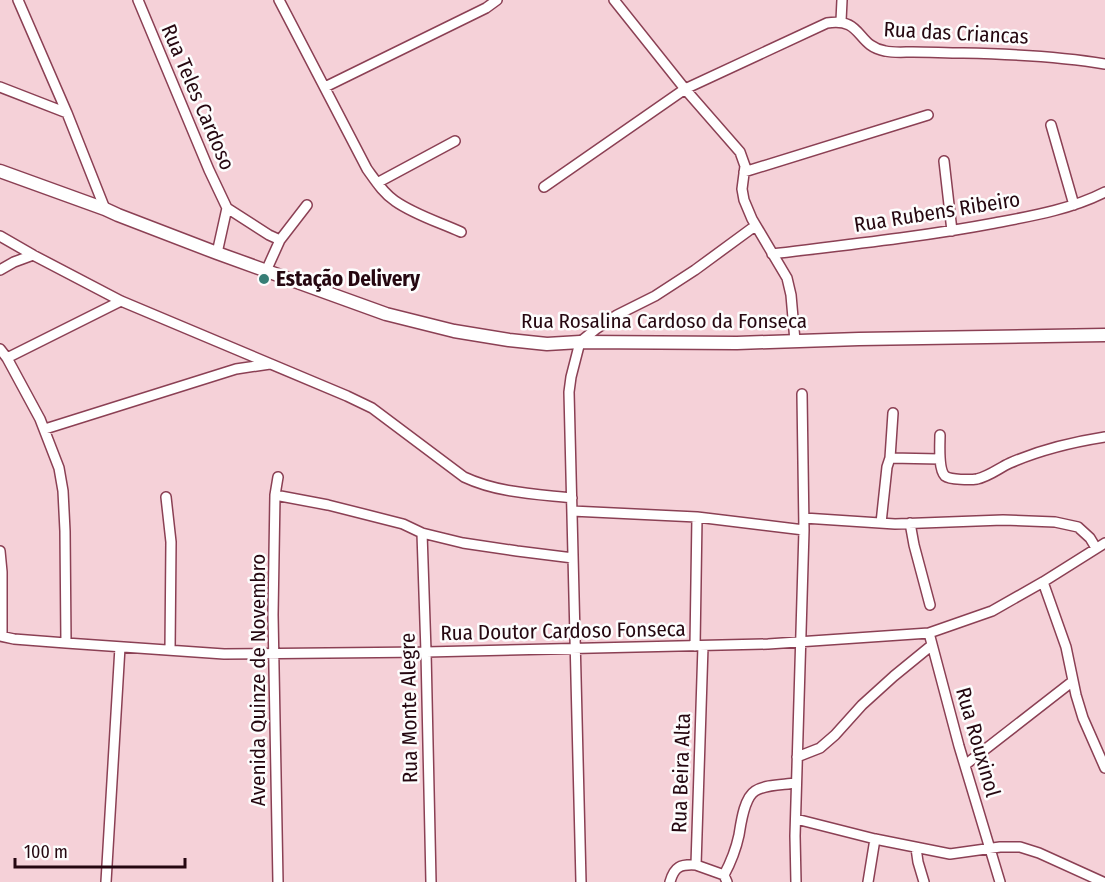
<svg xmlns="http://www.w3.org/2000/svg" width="1105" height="882" font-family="'Fira Sans Condensed',sans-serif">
<rect width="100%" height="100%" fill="#f5d1d8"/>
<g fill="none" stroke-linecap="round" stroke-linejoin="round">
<g stroke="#8b4054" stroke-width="12">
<path id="street" d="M 18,0 L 67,113 L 105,209
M 138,0 L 209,170 L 227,208
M 279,0 L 367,169 C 375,180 383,193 395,201 C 415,215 439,222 461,232
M 614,0 L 685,89 L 740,152 L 745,166 L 742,189 L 744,200 L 752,219 L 787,278 L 791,295 L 795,341
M 841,21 L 842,0
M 0,87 L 67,113
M 325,87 L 486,8 L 497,0
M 1051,125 L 1074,205
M 944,161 L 952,231
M 744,172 L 928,115
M 377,183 L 455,141
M 544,187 L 685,89 L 827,23 C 863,17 856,46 885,51 C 894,53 904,52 913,52 C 930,52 946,53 963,53 C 1011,54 1058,56 1105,64
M 0,236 L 33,255
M 217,253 L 227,208 L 269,235 L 280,240
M 772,254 C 846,245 921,237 995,223 C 1032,216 1072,209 1105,192
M 0,270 L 14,262 L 33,255 L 121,301 L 347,396 L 372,408 L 464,477 C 498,493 536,494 572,498
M 266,271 L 280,240 L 307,205
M 0,349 L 7,358 L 40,419 L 59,468 L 63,491 L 65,531 L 66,643
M 7,358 L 121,301
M 45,429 L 236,369 L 270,364
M 940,435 C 940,444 938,469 945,476 C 950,480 971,480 977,479 C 990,476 999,468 1010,463 C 1040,450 1073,442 1105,437
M 890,458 L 940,459
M 278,477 L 275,495 L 273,615 L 278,882
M 275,495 L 328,505 L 403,524 L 422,533 L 463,543 L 517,551 L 573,558
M 166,497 L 171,542 L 170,650
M 572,511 L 697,517 L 804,530
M 804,518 L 895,524 L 1003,520 L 1055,522 L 1078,527 L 1090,538 L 1096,548
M 881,523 L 887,467 L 890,458 L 893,413
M 910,523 L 914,545 L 930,605
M 422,533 L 426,652 L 431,882
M 0,551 L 2,572 L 2,636
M 1043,582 L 1066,647 L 1076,695 L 1083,718 L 1105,768
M 929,633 L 959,746 L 1000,882
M 0,636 L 14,639 L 66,643 L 224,654 L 426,652 L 768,644 L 929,633 L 992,611 L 1043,582 L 1105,543
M 695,646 L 697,517
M 797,757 L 820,748 L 835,735 L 862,705 L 894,676 L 932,645
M 965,765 L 1073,681
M 796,819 L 875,839 L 950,854 L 1000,847 L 1020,847 L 1039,853 L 1103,882
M 916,848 L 918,862 L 924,882
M 696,865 L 724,875 L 727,882
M 724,875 C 731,862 736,849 739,835 C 741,823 744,798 755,791 C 766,784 783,785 796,783
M 106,882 L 120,647
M 581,882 L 569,392 L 571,377 L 580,342 L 596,329 L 617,315 L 655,296 L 695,270 L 755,226
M 670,882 C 674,867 680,864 696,865 L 703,646
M 796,882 L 795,836 L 804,530 L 802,394
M 868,882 L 875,839"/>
</g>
<g stroke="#8b4054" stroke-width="15">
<path id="secondary" d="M 0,171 L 105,209 L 118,215 L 217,253 L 386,314 L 454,331 L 509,340 L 547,344 L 580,342 L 737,343 L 859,339 L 1105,335"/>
</g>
<use href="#street" stroke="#fff" stroke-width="9"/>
<use href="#secondary" stroke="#fff" stroke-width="12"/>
</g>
<circle fill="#377e76" stroke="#fdfdfd" stroke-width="2" cx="264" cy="279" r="6"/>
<g text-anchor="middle" stroke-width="5" stroke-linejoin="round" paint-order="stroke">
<g font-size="21" fill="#250710" stroke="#fdfdfd">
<text transform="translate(956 33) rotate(3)" y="7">Rua das Criancas</text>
<text transform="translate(198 97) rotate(67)" y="7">Rua Teles Cardoso</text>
<text transform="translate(937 212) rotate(-9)" y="7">Rua Rubens Ribeiro</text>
<text x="664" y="328">Rua Rosalina Cardoso da Fonseca</text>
<text transform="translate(563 631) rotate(-1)" y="7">Rua Doutor Cardoso Fonseca</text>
<text transform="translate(258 680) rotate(-90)" y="7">Avenida Quinze de Novembro</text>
<text transform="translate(409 708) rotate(-91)" y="7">Rua Monte Alegre</text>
<text transform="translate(978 742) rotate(74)" y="7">Rua Rouxinol</text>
<text transform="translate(681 773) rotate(-88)" y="7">Rua Beira Alta</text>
</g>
<g font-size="21" font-weight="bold" fill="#250710" stroke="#fdfdfd" text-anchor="start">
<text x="276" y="286">Estação Delivery</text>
</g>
</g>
<path d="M15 858v9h170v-9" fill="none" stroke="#250710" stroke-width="3"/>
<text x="24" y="858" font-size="18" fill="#250710" stroke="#fdfdfd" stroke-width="4.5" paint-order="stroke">100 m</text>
</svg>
